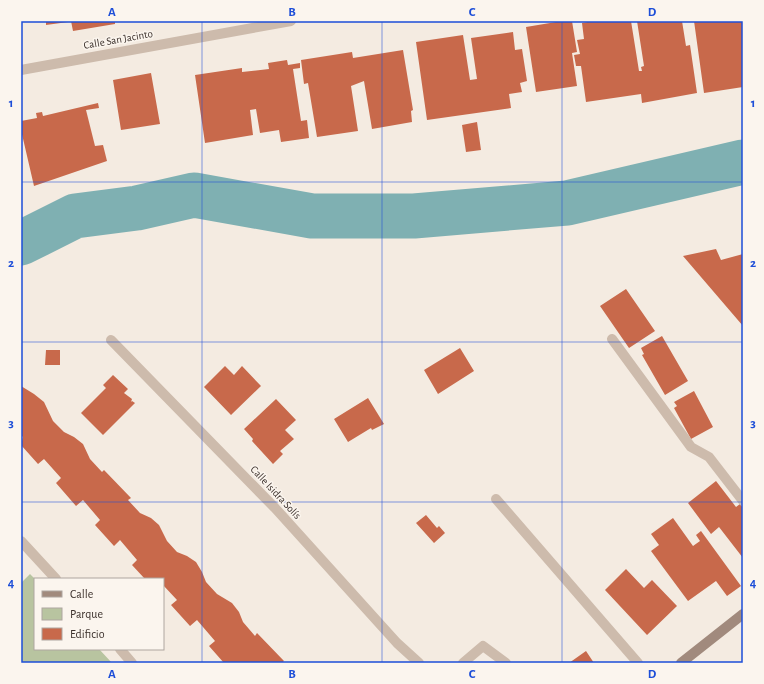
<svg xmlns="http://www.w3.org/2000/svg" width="764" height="684" font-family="'Alegreya Sans',sans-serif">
<rect width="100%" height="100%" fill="#f4ebe1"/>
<path fill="#b8c4a0" d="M 30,574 L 35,579 L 35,649 L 99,649 L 112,663 L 23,663 L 21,661 L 21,583 Z"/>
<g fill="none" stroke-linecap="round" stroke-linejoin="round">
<path stroke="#7fb0b2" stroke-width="45" d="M 21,243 L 75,216 L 137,208 L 194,195 L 312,216 L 414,216 L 567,203 L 743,162"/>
</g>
<path fill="#c8694b" d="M 46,21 L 68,21 L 68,22 L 46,25 Z
M 71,21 L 115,21 L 115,24 L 73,31 Z
M 562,21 L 572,21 L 577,52 L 572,53 L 577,86 L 536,92 L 526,27 Z
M 593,21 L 631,21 L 639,71 L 642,71 L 641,67 L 644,66 L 637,21 L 682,21 L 686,46 L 690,45 L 697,93 L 642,103 L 641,94 L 586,102 L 581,66 L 576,66 L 574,55 L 580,54 L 577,40 L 584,39 L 582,23 Z
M 694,21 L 743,21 L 743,87 L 704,93 Z
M 513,32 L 515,50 L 522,49 L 527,81 L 520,83 L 522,92 L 509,94 L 511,108 L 427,120 L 416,42 L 463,35 L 470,80 L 477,79 L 471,38 Z
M 403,50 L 413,110 L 411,111 L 412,122 L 372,129 L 364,81 L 351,86 L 358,131 L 317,137 L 308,83 L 304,84 L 301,60 L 352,52 L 353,58 Z
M 287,60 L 288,65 L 300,63 L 300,68 L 293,69 L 301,121 L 307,120 L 309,138 L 281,142 L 279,130 L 260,133 L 256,109 L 250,110 L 253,135 L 205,143 L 195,75 L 242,68 L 242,72 L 269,69 L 268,63 Z
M 151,73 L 160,124 L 121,130 L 113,80 Z
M 98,103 L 99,108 L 86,110 L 95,146 L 103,145 L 107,161 L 34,186 L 21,130 L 21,121 L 37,118 L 36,113 L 42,112 L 43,116 Z
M 477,122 L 481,150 L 466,152 L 462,125 Z
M 716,249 L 721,260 L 743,254 L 743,326 L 683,256 Z
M 626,289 L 655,331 L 629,348 L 600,306 Z
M 662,336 L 688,381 L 665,395 L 642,355 L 644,354 L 641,348 Z
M 460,348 L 474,371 L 438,394 L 424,370 Z
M 46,350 L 60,350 L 60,365 L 45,365 Z
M 225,366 L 234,375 L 242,366 L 261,386 L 231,415 L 204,387 Z
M 113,375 L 128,389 L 124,393 L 132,399 L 131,402 L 132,401 L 135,403 L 103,435 L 81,413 L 106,388 L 103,385 Z
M 21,386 L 34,394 L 44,402 L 53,421 L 64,432 L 74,437 L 83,444 L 90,459 L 102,472 L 104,470 L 131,498 L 128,500 L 140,513 L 151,518 L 159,525 L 167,541 L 177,552 L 187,556 L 196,562 L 202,572 L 206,582 L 217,594 L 232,603 L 239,612 L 243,622 L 255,636 L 257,633 L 284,661 L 282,663 L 224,663 L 209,646 L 215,641 L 197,620 L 190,626 L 171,605 L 177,600 L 163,585 L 163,579 L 145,579 L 132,565 L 137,560 L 120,540 L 114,546 L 95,525 L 100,520 L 83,500 L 76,506 L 56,483 L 61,478 L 44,459 L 38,464 L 21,445 L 23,437 L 21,435 Z
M 694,391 L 713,427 L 691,439 L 674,408 L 677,406 L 674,402 Z
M 368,398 L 384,424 L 372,430 L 371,428 L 348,442 L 334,419 Z
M 276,399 L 296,420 L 285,430 L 294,439 L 280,451 L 283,454 L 273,464 L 252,441 L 253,439 L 244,429 Z
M 716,481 L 736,507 L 740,504 L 743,508 L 743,558 L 719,527 L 711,534 L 688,503 Z
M 426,515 L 437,528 L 439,526 L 445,533 L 434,543 L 416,523 Z
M 673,518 L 693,546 L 700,541 L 696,535 L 701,531 L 741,586 L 727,596 L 716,581 L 688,601 L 651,551 L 659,545 L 651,534 Z
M 626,569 L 644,588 L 652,580 L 677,606 L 647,635 L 605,590 Z
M 586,651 L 594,663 L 569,663 Z"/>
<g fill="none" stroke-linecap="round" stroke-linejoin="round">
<path stroke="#cdbbac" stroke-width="10" d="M 21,70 L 291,21
M 612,339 L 691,447 L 709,457 L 743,501
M 111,340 L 275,508 L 397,643 L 419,663
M 496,499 L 638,663
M 21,541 L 56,579
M 120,649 L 132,663
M 463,663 L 483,646 L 506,663"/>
<path stroke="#a18a7d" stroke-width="10" d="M 681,663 L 743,614"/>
</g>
<path fill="none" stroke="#1d4ed8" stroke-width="1" stroke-opacity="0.55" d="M 202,21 L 202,663M 382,21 L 382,663M 562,21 L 562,663M 21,182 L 743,182M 21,342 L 743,342M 21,502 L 743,502"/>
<g text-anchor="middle" stroke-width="3" stroke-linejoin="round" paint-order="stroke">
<g font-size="11" fill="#3b302b" stroke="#fbf5ee">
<text transform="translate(118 39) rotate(-10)" y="4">Calle San Jacinto</text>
<text transform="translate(276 492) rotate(47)" y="4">Calle Isidra Solís</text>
</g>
</g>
<rect width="764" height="684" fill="none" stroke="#fbf5ee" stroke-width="44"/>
<rect x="34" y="578" width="130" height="72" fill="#fbf5ee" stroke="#aea6a0"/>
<rect x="42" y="591" width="20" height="6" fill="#a18a7d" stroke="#aea6a0"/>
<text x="70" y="598" font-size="12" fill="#3b302b">Calle</text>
<rect x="42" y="608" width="20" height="12" fill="#b8c4a0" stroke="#aea6a0"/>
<text x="70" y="618" font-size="12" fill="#3b302b">Parque</text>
<rect x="42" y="628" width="20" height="12" fill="#c8694b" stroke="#aea6a0"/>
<text x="70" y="638" font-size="12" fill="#3b302b">Edificio</text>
<rect x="22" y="22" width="720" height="640" fill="none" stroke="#1d4ed8" stroke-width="1.5"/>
<g font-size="13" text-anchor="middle" font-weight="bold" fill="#1d4ed8">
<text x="112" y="16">A</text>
<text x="292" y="16">B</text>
<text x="472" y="16">C</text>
<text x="652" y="16">D</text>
<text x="11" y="107">1</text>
<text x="753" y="107">1</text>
<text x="11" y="267">2</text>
<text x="753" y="267">2</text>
<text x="11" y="427">3</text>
<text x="753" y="427">3</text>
<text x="11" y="587">4</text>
<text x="753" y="587">4</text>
<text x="112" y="678">A</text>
<text x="292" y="678">B</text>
<text x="472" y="678">C</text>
<text x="652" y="678">D</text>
</g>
</svg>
